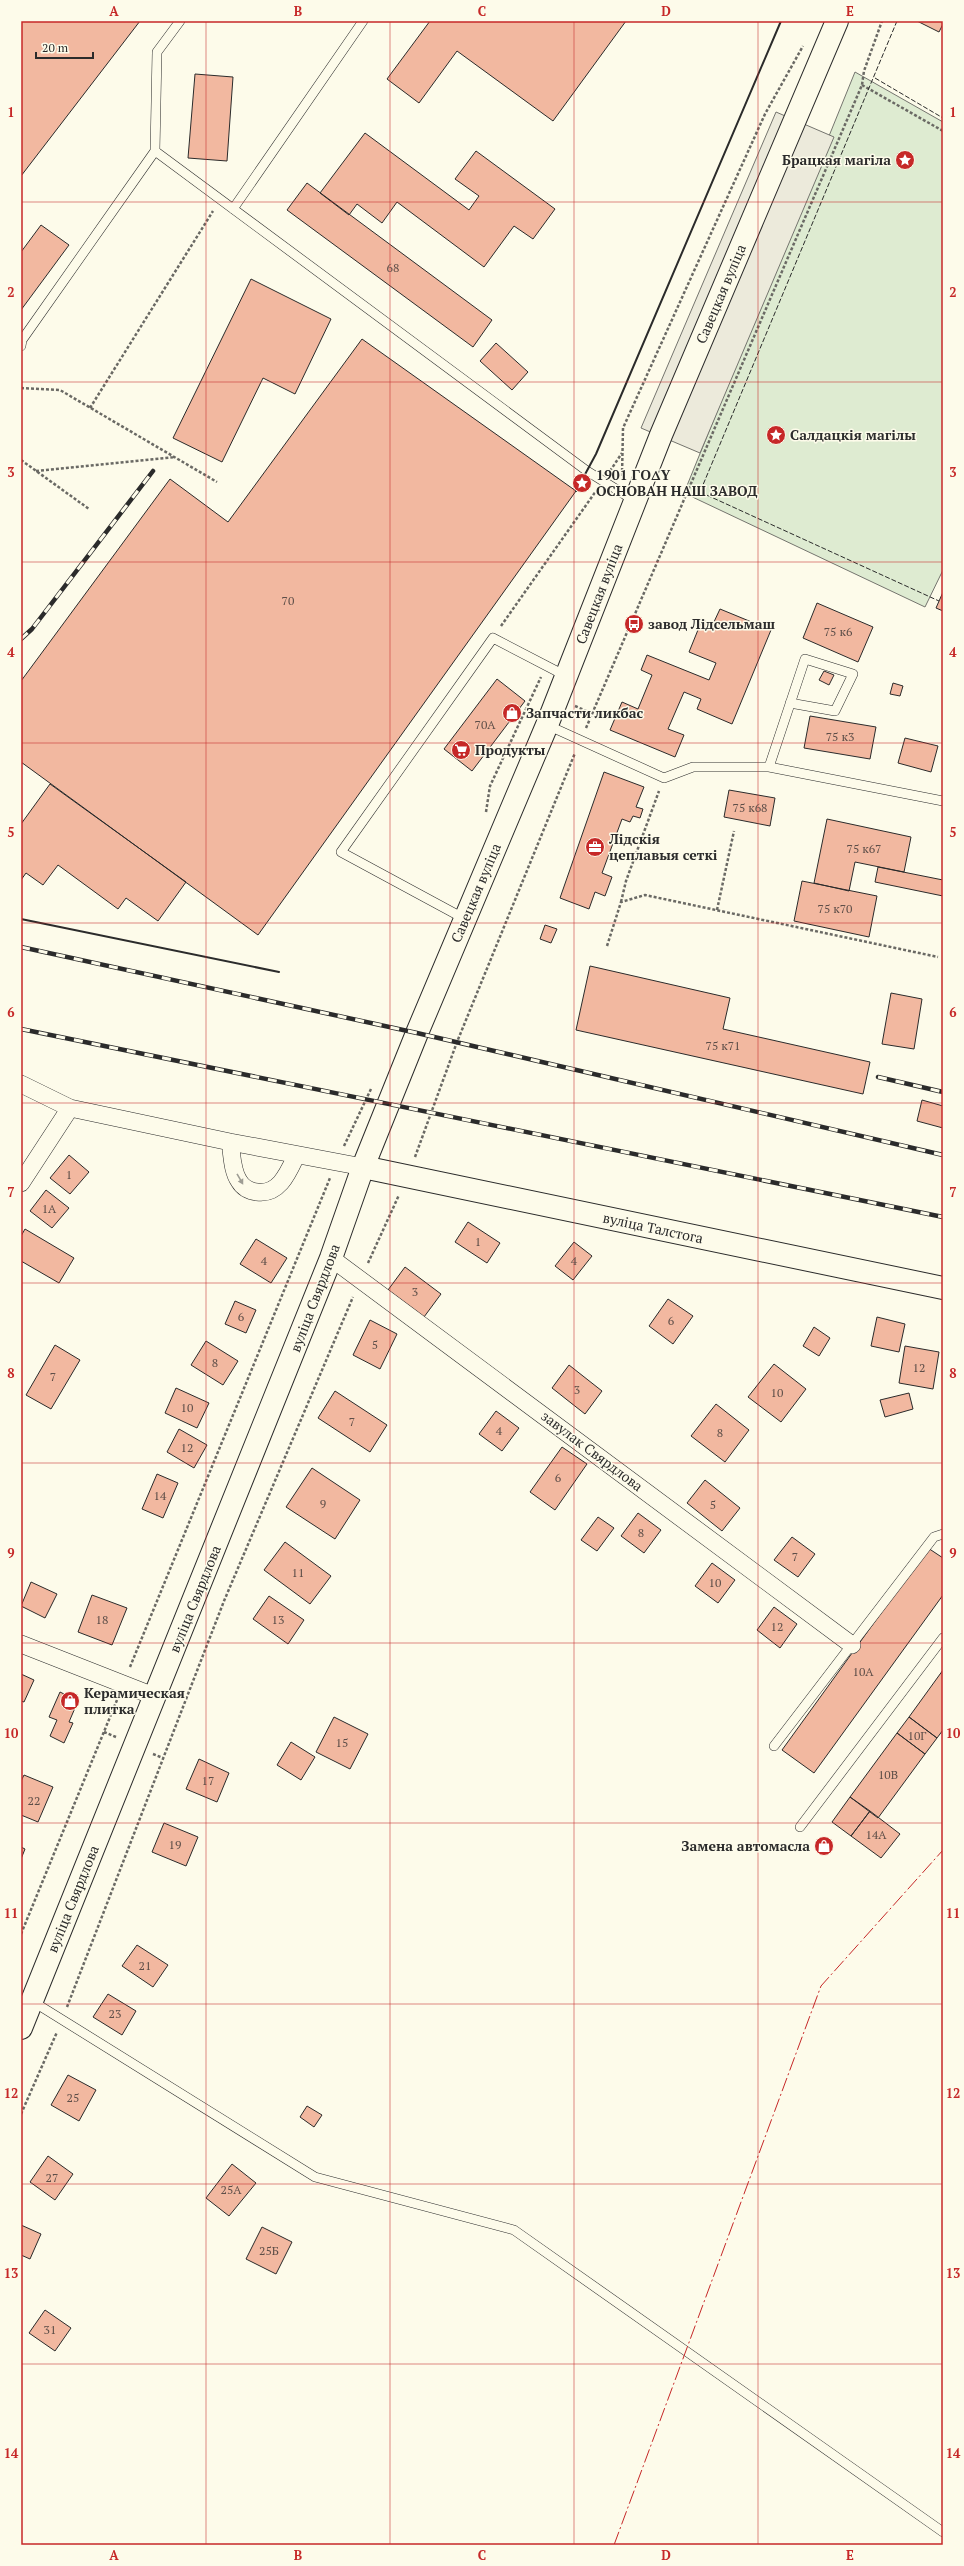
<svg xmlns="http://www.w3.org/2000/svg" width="964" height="2566" font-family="'PT Serif',serif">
<rect width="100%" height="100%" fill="#fdfbea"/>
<path fill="#deebd1" stroke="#74746e" d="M 855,72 L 943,122 L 943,570 L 925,607 L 684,493 Z"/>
<path fill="#eceadb" stroke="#74746e" d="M 776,112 L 834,137 L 700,453 L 641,428 Z"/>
<path fill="#f2b8a0" stroke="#2b2b2b" d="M 21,21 L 140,21 L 21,176 Z
M 430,21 L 626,21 L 553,121 L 457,51 L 419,103 L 387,79 Z
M 917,21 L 943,21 L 943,24 L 939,32 Z
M 195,74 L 233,77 L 227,161 L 188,158 Z
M 365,133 L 469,210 L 479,196 L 455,179 L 476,151 L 555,209 L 533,239 L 514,226 L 484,267 L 397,202 L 382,223 L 357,204 L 349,215 L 320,193 Z
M 307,183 L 492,320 L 473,347 L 287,210 Z
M 41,225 L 69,245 L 21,310 L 21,252 Z
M 251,279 L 331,319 L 295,394 L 263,378 L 222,462 L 173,438 Z
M 362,339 L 576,491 L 258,935 L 21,762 L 21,681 L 170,479 L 228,522 Z
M 496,343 L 528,372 L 512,390 L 480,361 Z
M 943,592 L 943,611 L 936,608 Z
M 817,603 L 873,627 L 858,662 L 803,638 Z
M 720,609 L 771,630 L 732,724 L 697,709 L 701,699 L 684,692 L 668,729 L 684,735 L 675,757 L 610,730 L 622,702 L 638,709 L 652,675 L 641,670 L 647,655 L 709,680 L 716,663 L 689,652 L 702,620 L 713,624 Z
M 824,671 L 834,675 L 829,685 L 819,680 Z
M 497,679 L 525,701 L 472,771 L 444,749 Z
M 893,683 L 903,686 L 900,696 L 890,694 Z
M 810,716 L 876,727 L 870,759 L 804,748 Z
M 905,738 L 938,746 L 931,772 L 898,763 Z
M 604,772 L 644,787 L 636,807 L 643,809 L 640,818 L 633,816 L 630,822 L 622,819 L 602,873 L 612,877 L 605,896 L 595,892 L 589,909 L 560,898 Z
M 50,784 L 186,882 L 158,921 L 126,898 L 118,909 L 58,865 L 43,885 L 26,873 L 21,880 L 21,824 Z
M 729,790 L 775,798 L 770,826 L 724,817 Z
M 827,819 L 911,837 L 904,872 L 855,862 L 849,891 L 814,883 Z
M 878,867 L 943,880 L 943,896 L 875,882 Z
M 802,881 L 877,896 L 869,937 L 794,921 Z
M 545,925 L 557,929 L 551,943 L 540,939 Z
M 590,966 L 730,998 L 723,1029 L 870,1062 L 863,1094 L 576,1030 Z
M 891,993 L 922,999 L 914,1049 L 882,1044 Z
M 922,1100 L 943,1106 L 943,1128 L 917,1121 Z
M 69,1155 L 89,1172 L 70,1194 L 50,1178 Z
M 46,1190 L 69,1208 L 52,1228 L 30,1211 Z
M 468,1222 L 500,1243 L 487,1263 L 455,1242 Z
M 25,1229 L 74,1258 L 59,1283 L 21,1261 L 21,1236 Z
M 256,1239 L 287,1258 L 271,1283 L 240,1264 Z
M 574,1242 L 592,1256 L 573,1280 L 555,1266 Z
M 405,1267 L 441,1294 L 424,1317 L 388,1290 Z
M 668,1299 L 693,1316 L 673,1344 L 649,1326 Z
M 235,1301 L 256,1310 L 246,1333 L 225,1324 Z
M 877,1317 L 905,1324 L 899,1352 L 871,1346 Z
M 370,1320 L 397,1334 L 380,1369 L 353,1355 Z
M 814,1327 L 830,1338 L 819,1356 L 803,1346 Z
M 206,1341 L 238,1361 L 223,1385 L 191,1365 Z
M 55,1345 L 80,1360 L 51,1409 L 26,1395 Z
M 905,1346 L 939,1352 L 933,1389 L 899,1383 Z
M 774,1364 L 806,1389 L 781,1422 L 748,1397 Z
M 569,1365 L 602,1391 L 585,1414 L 552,1388 Z
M 176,1388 L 209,1403 L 197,1428 L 165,1413 Z
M 335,1391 L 387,1425 L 370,1452 L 318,1418 Z
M 909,1393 L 913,1409 L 885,1417 L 880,1400 Z
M 716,1404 L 749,1430 L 725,1462 L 691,1436 Z
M 496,1411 L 519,1428 L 502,1451 L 479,1434 Z
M 179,1429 L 207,1445 L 194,1468 L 167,1452 Z
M 562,1447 L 587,1464 L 555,1510 L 530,1492 Z
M 312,1468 L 360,1500 L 335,1539 L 286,1507 Z
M 157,1474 L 178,1483 L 163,1518 L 142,1509 Z
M 705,1480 L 740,1508 L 722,1531 L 687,1503 Z
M 638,1513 L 661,1530 L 644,1553 L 621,1536 Z
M 598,1517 L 614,1528 L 597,1551 L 581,1540 Z
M 792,1537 L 815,1554 L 798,1577 L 774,1560 Z
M 285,1542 L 331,1576 L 310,1604 L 264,1570 Z
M 928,1548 L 943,1558 L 943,1595 L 814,1773 L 782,1750 Z
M 712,1563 L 735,1580 L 718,1603 L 695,1586 Z
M 31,1582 L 57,1594 L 45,1618 L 21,1606 Z
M 92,1595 L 127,1608 L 112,1645 L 78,1632 Z
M 269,1596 L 304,1620 L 288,1644 L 253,1619 Z
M 774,1607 L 797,1624 L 780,1648 L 757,1630 Z
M 943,1670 L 943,1730 L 937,1738 L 909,1717 Z
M 21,1674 L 34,1680 L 24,1702 L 21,1701 Z
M 60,1692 L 78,1701 L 69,1722 L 73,1723 L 64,1743 L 50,1736 L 57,1720 L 49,1717 Z
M 334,1717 L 368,1734 L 350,1769 L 316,1752 Z
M 909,1717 L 937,1738 L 925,1754 L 897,1733 Z
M 897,1733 L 925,1754 L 878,1818 L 850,1797 Z
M 291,1742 L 315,1757 L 301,1780 L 277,1765 Z
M 199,1759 L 229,1773 L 217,1802 L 186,1789 Z
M 24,1775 L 53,1787 L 38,1822 L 21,1815 L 21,1781 Z
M 850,1797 L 870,1811 L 851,1836 L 832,1822 Z
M 870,1811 L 900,1834 L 881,1858 L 851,1836 Z
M 164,1823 L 198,1837 L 186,1866 L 152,1852 Z
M 21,1847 L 25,1849 L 21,1859 Z
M 137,1945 L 168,1965 L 153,1987 L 122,1966 Z
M 108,1994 L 136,2011 L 122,2035 L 93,2017 Z
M 68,2075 L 96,2090 L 79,2121 L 51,2105 Z
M 307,2106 L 322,2115 L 314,2127 L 300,2117 Z
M 48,2156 L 73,2174 L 55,2200 L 30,2182 Z
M 232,2164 L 256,2183 L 229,2216 L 206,2198 Z
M 21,2225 L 41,2234 L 30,2259 L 21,2255 Z
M 262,2227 L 292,2242 L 276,2274 L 246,2259 Z
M 45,2310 L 71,2328 L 55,2351 L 29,2333 Z"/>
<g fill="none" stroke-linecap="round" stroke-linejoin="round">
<g stroke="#2b2b2b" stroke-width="10">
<path id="lane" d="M 155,151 L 587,471 L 635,501
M 233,209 L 363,21
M 21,346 L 22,340 L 155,151 L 157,52 L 180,21
M 547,725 L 664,778 L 693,767 L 769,767 L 943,801
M 769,767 L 805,659 L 853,674 L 835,711 L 790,703
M 465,919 L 341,852 L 493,638 L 566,676
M 774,1746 L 934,1537 L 943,1534
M 800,1827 L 943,1638
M 32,2001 L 315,2177 L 514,2230 L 943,2532"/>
</g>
<g stroke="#2b2b2b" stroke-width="18">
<path id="street" d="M 21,1084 L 70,1108 L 230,1142 L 363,1167
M 230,1142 C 232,1154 232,1171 239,1181 C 243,1188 249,1191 257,1192 C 279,1195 288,1173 296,1156
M 21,1183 L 70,1108
M 331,1258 L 852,1645
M 21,1644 L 156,1697"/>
</g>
<g stroke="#2b2b2b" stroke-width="24">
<path id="secondary" d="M 363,1167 L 943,1288
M 21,2028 L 331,1258 L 363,1167 L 417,1033 L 547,725 L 661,435 L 837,21"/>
</g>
<path stroke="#6a6964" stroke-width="2.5" stroke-dasharray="3 2" stroke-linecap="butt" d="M 862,85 L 943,131
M 21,388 L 60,390 L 217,482
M 90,408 L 213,211
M 21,460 L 89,509
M 36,471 L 175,457
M 610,471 L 622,453
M 622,476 L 623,428 L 765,114 L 803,46
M 501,626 L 596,491
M 575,706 L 593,714
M 586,728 L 862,85 L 864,71 L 882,21
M 486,812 L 490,786 L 541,677
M 621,902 L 626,881 L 659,791
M 717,910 L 734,831
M 607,946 L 621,902 L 645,895 L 938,957
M 344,1146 L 371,1089
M 415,1157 L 457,1042 L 575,753
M 368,1263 L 399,1195
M 130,1667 L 330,1178
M 104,1732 L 116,1737
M 153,1754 L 163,1758
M 21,1934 L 117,1700
M 67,2007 L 224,1601 L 353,1297
M 21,2114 L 57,2032"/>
<use href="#lane" stroke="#fdfbea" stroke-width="9"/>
<use href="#street" stroke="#fdfbea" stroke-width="17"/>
<use href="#secondary" stroke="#fdfbea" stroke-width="22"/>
<g stroke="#2b2b2b" stroke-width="4.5">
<path id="rail" d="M 21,639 L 32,629 L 153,471
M 21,947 L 417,1033 L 943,1155
M 21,1029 L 943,1217
M 878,1077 L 943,1092"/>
</g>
<use href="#rail" stroke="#fdfbea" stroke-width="3" stroke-dasharray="9" stroke-linecap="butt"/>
<path stroke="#2b2b2b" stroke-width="1" stroke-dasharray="5 2" stroke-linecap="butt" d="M 897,21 L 700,492 L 939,601
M 875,78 L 943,118"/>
<path stroke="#2b2b2b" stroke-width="2" d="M 576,491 L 596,454 L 781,21
M 21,919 L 279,972"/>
<path stroke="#c62828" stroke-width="1" stroke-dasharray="14 3 2 3" stroke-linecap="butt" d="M 614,2545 L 821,1986 L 943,1850"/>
</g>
<defs><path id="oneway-solid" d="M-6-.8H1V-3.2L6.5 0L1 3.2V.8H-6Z"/></defs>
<use fill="#9e9d94" href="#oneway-solid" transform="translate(240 1179) rotate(60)"/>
<path fill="none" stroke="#c62828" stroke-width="1" stroke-opacity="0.55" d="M 206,21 L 206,2545M 390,21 L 390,2545M 574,21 L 574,2545M 758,21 L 758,2545M 21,202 L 943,202M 21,382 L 943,382M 21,562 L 943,562M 21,743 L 943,743M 21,923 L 943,923M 21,1103 L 943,1103M 21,1283 L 943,1283M 21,1463 L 943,1463M 21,1643 L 943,1643M 21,1823 L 943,1823M 21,2004 L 943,2004M 21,2184 L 943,2184M 21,2364 L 943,2364"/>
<defs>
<g id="sight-disc" transform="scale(1)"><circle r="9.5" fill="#c62828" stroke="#fdfbea"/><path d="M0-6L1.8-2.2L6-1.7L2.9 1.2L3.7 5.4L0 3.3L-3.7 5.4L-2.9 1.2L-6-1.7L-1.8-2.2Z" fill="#fff"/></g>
<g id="bus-disc" transform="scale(1)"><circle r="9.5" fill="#c62828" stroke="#fdfbea"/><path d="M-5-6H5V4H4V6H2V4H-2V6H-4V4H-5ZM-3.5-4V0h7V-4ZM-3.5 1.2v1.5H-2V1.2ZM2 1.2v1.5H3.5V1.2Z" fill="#fff"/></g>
<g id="shop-disc" transform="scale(1)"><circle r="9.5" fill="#c62828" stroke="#fdfbea"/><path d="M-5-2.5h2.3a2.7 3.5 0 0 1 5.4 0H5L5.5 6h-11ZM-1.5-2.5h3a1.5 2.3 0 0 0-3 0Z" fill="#fff"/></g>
<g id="supermarket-disc" transform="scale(1)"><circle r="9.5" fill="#c62828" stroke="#fdfbea"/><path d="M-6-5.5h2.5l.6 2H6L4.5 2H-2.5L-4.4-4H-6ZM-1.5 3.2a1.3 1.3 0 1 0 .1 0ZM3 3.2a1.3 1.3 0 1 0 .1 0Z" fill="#fff"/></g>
<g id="office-disc" transform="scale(1)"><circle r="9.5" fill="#c62828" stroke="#fdfbea"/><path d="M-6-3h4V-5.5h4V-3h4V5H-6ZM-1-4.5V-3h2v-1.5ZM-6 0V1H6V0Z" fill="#fff"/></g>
</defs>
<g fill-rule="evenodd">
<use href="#sight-disc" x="905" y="160"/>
<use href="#sight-disc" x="776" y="435"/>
<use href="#sight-disc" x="582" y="483"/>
<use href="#bus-disc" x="634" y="624"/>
<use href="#shop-disc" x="512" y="713"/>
<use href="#supermarket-disc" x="461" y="750"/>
<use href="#office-disc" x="595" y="847"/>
<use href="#shop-disc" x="70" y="1701"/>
<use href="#shop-disc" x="824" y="1846"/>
</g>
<g text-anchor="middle" stroke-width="3" stroke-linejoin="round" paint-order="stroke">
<g font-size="12" fill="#5d4e48">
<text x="393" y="272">68</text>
<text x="288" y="605">70</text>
<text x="838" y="636">75 к6</text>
<text x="485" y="729">70А</text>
<text x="840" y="741">75 к3</text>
<text x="750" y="812">75 к68</text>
<text x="864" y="853">75 к67</text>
<text x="835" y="913">75 к70</text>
<text x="723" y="1050">75 к71</text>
<text x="69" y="1179">1</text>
<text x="49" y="1213">1А</text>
<text x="478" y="1246">1</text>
<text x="264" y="1265">4</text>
<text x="574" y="1265">4</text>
<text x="415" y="1296">3</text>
<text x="241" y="1321">6</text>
<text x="671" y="1325">6</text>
<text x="375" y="1349">5</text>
<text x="215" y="1367">8</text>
<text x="919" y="1372">12</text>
<text x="53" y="1381">7</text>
<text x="577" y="1394">3</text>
<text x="777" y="1397">10</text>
<text x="187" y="1412">10</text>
<text x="352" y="1426">7</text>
<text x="499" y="1435">4</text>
<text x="720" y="1437">8</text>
<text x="187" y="1452">12</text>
<text x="558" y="1482">6</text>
<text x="160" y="1500">14</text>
<text x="323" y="1508">9</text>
<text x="713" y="1509">5</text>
<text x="641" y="1537">8</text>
<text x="795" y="1561">7</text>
<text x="298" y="1577">11</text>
<text x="715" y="1587">10</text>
<text x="102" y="1624">18</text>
<text x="278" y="1624">13</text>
<text x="777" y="1631">12</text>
<text x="863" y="1676">10А</text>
<text x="917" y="1740">10Г</text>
<text x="342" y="1747">15</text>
<text x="888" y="1779">10В</text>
<text x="208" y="1785">17</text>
<text x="34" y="1805">22</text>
<text x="876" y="1839">14А</text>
<text x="175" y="1849">19</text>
<text x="145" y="1970">21</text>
<text x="115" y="2018">23</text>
<text x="73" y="2102">25</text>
<text x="52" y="2182">27</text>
<text x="231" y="2194">25А</text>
<text x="269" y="2255">25Б</text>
<text x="50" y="2334">31</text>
</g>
<g font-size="14" font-weight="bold" fill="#2b2b2b" stroke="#fdfbea" text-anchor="start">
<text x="891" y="165" text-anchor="end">Брацкая магіла</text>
<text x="790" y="440">Салдацкія магілы</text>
<text x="596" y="480">1901 ΓΟΔΥ<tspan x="596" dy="16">ОСНОВАН НАШ ЗАВОД</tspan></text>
<text x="648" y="629">завод Лідсельмаш</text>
<text x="526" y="718">Запчасти ликбас</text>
<text x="475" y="755">Продукты</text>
<text x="609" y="844">Лідскія<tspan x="609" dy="16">цеплавыя сеткі</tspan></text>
<text x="84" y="1698">Керамическая<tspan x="84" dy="16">плитка</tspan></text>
<text x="810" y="1851" text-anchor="end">Замена автомасла</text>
</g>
<g font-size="14" fill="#2b2b2b" stroke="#fdfbea">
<text transform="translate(721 294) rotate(-67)" y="5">Савецкая вуліца</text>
<text transform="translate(599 594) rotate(-69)" y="5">Савецкая вуліца</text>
<text transform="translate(476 893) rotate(-67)" y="5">Савецкая вуліца</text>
<text transform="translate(653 1228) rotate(12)" y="5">вуліца Талстога</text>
<text transform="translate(315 1298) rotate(-69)" y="5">вуліца Свярдлова</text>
<text transform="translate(592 1451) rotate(37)" y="5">завулак Свярдлова</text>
<text transform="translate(195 1599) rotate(-68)" y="5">вуліца Свярдлова</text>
<text transform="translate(73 1899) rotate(-68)" y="5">вуліца Свярдлова</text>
</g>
</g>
<rect width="964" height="2566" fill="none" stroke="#fdfbea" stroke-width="44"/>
<path d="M36 52v6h57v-6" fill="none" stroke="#2b2b2b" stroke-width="2"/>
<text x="42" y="52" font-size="12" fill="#2b2b2b" stroke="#fdfbea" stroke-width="3" paint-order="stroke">20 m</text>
<rect x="22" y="22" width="920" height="2522" fill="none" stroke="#c62828" stroke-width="1.5"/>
<g font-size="13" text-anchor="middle" font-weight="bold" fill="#c62828">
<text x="114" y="16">A</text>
<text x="298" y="16">B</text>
<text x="482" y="16">C</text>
<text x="666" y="16">D</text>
<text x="850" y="16">E</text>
<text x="11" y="117">1</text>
<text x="953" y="117">1</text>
<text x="11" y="297">2</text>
<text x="953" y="297">2</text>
<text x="11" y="477">3</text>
<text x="953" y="477">3</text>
<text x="11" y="657">4</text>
<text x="953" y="657">4</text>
<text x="11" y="837">5</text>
<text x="953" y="837">5</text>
<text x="11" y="1017">6</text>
<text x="953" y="1017">6</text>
<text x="11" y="1197">7</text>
<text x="953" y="1197">7</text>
<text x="11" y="1378">8</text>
<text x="953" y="1378">8</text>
<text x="11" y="1558">9</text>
<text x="953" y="1558">9</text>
<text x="11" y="1738">10</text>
<text x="953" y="1738">10</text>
<text x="11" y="1918">11</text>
<text x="953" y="1918">11</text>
<text x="11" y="2098">12</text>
<text x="953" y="2098">12</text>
<text x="11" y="2278">13</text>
<text x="953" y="2278">13</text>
<text x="11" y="2458">14</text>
<text x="953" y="2458">14</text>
<text x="114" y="2560">A</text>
<text x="298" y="2560">B</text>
<text x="482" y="2560">C</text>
<text x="666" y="2560">D</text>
<text x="850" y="2560">E</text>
</g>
</svg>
